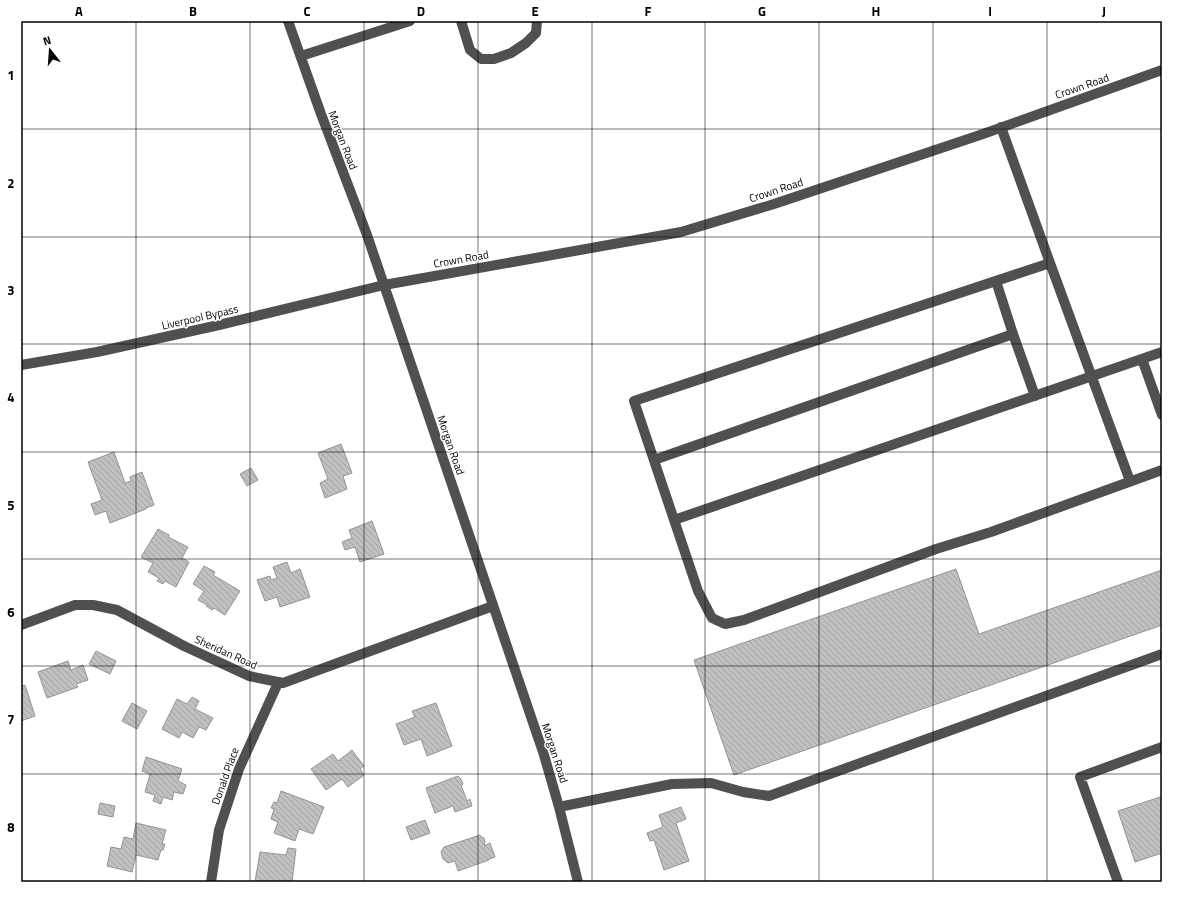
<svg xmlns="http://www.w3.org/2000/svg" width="1183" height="903" font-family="'Titillium Web',sans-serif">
<defs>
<pattern id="building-back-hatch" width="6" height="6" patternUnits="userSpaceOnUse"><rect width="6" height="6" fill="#c0c0c0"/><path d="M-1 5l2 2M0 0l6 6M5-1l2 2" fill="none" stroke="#a3a3a3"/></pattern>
</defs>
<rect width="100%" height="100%" fill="#fff"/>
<path fill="url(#building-back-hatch)" stroke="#949494" d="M 341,444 L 352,473 L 343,476 L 347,489 L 325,498 L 320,483 L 328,479 L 318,453 Z
M 114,452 L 125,483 L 131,481 L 130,477 L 142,472 L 154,505 L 146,508 L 146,509 L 110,523 L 106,511 L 95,515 L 91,504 L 102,500 L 88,462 Z
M 251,468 L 258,480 L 247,486 L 240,474 Z
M 372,521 L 384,554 L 360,562 L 355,547 L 345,550 L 342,542 L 352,538 L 349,530 Z
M 158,529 L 169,535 L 168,537 L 188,547 L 182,558 L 189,562 L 176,587 L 165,581 L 163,584 L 157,581 L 159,578 L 148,572 L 153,563 L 141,557 Z
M 287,562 L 291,573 L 300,569 L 310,597 L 280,607 L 277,597 L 265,601 L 257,580 L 270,576 L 271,580 L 277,578 L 273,567 Z
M 204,566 L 215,572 L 213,575 L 240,591 L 225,615 L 214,608 L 212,610 L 206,606 L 207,605 L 198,600 L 204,591 L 193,584 Z
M 956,569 L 979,634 L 1162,570 L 1162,625 L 734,775 L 694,660 Z
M 96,651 L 116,661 L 110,674 L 89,664 Z
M 68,661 L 71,670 L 83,665 L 88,680 L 76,684 L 78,687 L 47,698 L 38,672 Z
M 25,685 L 35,716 L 21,721 L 21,686 Z
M 192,697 L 199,701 L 195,709 L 213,718 L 206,730 L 199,727 L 193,738 L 182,732 L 179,738 L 162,729 L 177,699 L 187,704 Z
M 132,703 L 147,711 L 137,729 L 122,721 Z
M 436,703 L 452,746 L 427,756 L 421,739 L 404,745 L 396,724 L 415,717 L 412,711 Z
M 352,750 L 364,766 L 360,769 L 364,775 L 348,787 L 342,779 L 326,790 L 311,769 L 333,754 L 338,761 Z
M 146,757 L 182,769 L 178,781 L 186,785 L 183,794 L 174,792 L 172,800 L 163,797 L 161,804 L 153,801 L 155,795 L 145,792 L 150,774 L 142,771 Z
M 458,776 L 461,779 L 463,784 L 461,785 L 467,801 L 470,799 L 472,806 L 455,812 L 453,806 L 435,813 L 426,788 Z
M 281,791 L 324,807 L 313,834 L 299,829 L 295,841 L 274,833 L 278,822 L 271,819 L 274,809 L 271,808 L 274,802 L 277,803 Z
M 1160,797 L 1162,797 L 1162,853 L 1135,862 L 1118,811 Z
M 100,803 L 115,806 L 113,817 L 98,814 Z
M 681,807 L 686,819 L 676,823 L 689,861 L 664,870 L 654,840 L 650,841 L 647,833 L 663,827 L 659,815 Z
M 425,820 L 430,833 L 411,840 L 406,827 Z
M 136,823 L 166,830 L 162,844 L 165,844 L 163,850 L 161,850 L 158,860 L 136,855 L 132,872 L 107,866 L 111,847 L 121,849 L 124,837 L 133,839 Z
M 480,835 L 481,837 L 484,838 L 485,842 L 484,846 L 490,843 L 495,857 L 489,859 L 489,860 L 458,871 L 455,861 L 448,863 L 443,859 L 441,852 L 444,847 Z
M 288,848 L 296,849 L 292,882 L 255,882 L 260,852 L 286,855 Z"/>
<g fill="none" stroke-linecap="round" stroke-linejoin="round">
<path stroke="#505050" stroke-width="10" d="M 288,21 L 321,114 L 367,235 L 544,755 L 559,807 L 578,882
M 461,21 L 470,50 L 481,59 L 494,59 L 511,53 L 526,43 L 536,33 L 537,21
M 301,56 L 410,21
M 1001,127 L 1050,263 L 634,401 L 698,591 L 712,618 L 725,624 L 744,620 L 936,549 L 991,532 L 1162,470
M 1050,263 L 1130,481
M 1013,334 L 1035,396
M 1142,359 L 1162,415
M 21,365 L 97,352 L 219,325 L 384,285 L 681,232 L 774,204 L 983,134 L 1162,70
M 654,460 L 1013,334 L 996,281
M 674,520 L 1162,352
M 21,625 L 75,605 L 93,605 L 117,610 L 184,646 L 249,676 L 283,683 L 493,606
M 559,807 L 672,784 L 711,783 L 743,792 L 769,796 L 1162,654
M 211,882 L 219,830 L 239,769 L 278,683
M 1118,882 L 1080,777 L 1162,747"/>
</g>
<path fill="none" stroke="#000" stroke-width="1" stroke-opacity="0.55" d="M 136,21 L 136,882M 250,21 L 250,882M 364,21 L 364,882M 478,21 L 478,882M 592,21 L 592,882M 705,21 L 705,882M 819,21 L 819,882M 933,21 L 933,882M 1047,21 L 1047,882M 21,129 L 1162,129M 21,237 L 1162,237M 21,344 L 1162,344M 21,452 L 1162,452M 21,559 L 1162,559M 21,666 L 1162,666M 21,774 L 1162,774"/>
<g text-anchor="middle" stroke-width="3" stroke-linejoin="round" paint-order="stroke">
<g font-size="11" fill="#000" stroke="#fff">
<text transform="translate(1082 86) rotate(-19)" y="4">Crown Road</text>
<text transform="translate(343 140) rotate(69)" y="4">Morgan Road</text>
<text transform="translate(776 190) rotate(-18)" y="4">Crown Road</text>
<text transform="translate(461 259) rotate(-10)" y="4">Crown Road</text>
<text transform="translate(200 317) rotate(-13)" y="4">Liverpool Bypass</text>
<text transform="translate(451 445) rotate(71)" y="4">Morgan Road</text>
<text transform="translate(226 652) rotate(24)" y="4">Sheridan Road</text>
<text transform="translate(555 753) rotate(72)" y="4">Morgan Road</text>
<text transform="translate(225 776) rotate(-70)" y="4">Donald Place</text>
</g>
</g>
<rect width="1183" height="903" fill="none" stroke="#ffffff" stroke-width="44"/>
<g transform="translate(50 50) rotate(343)" stroke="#ffffff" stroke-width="3" paint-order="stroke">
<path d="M0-3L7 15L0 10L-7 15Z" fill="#000000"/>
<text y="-6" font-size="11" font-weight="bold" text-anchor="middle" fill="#000000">N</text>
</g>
<rect x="22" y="22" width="1139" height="859" fill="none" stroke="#000" stroke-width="1.5"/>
<g font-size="13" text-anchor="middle" font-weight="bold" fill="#000">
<text x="79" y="16">A</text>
<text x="193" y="16">B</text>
<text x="307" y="16">C</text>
<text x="421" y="16">D</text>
<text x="535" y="16">E</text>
<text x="648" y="16">F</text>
<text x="762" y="16">G</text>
<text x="876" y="16">H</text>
<text x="990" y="16">I</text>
<text x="1104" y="16">J</text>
<text x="11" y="80">1</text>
<text x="11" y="188">2</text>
<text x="11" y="295">3</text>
<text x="11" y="402">4</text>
<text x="11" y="510">5</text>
<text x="11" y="617">6</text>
<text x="11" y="724">7</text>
<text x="11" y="832">8</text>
</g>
</svg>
